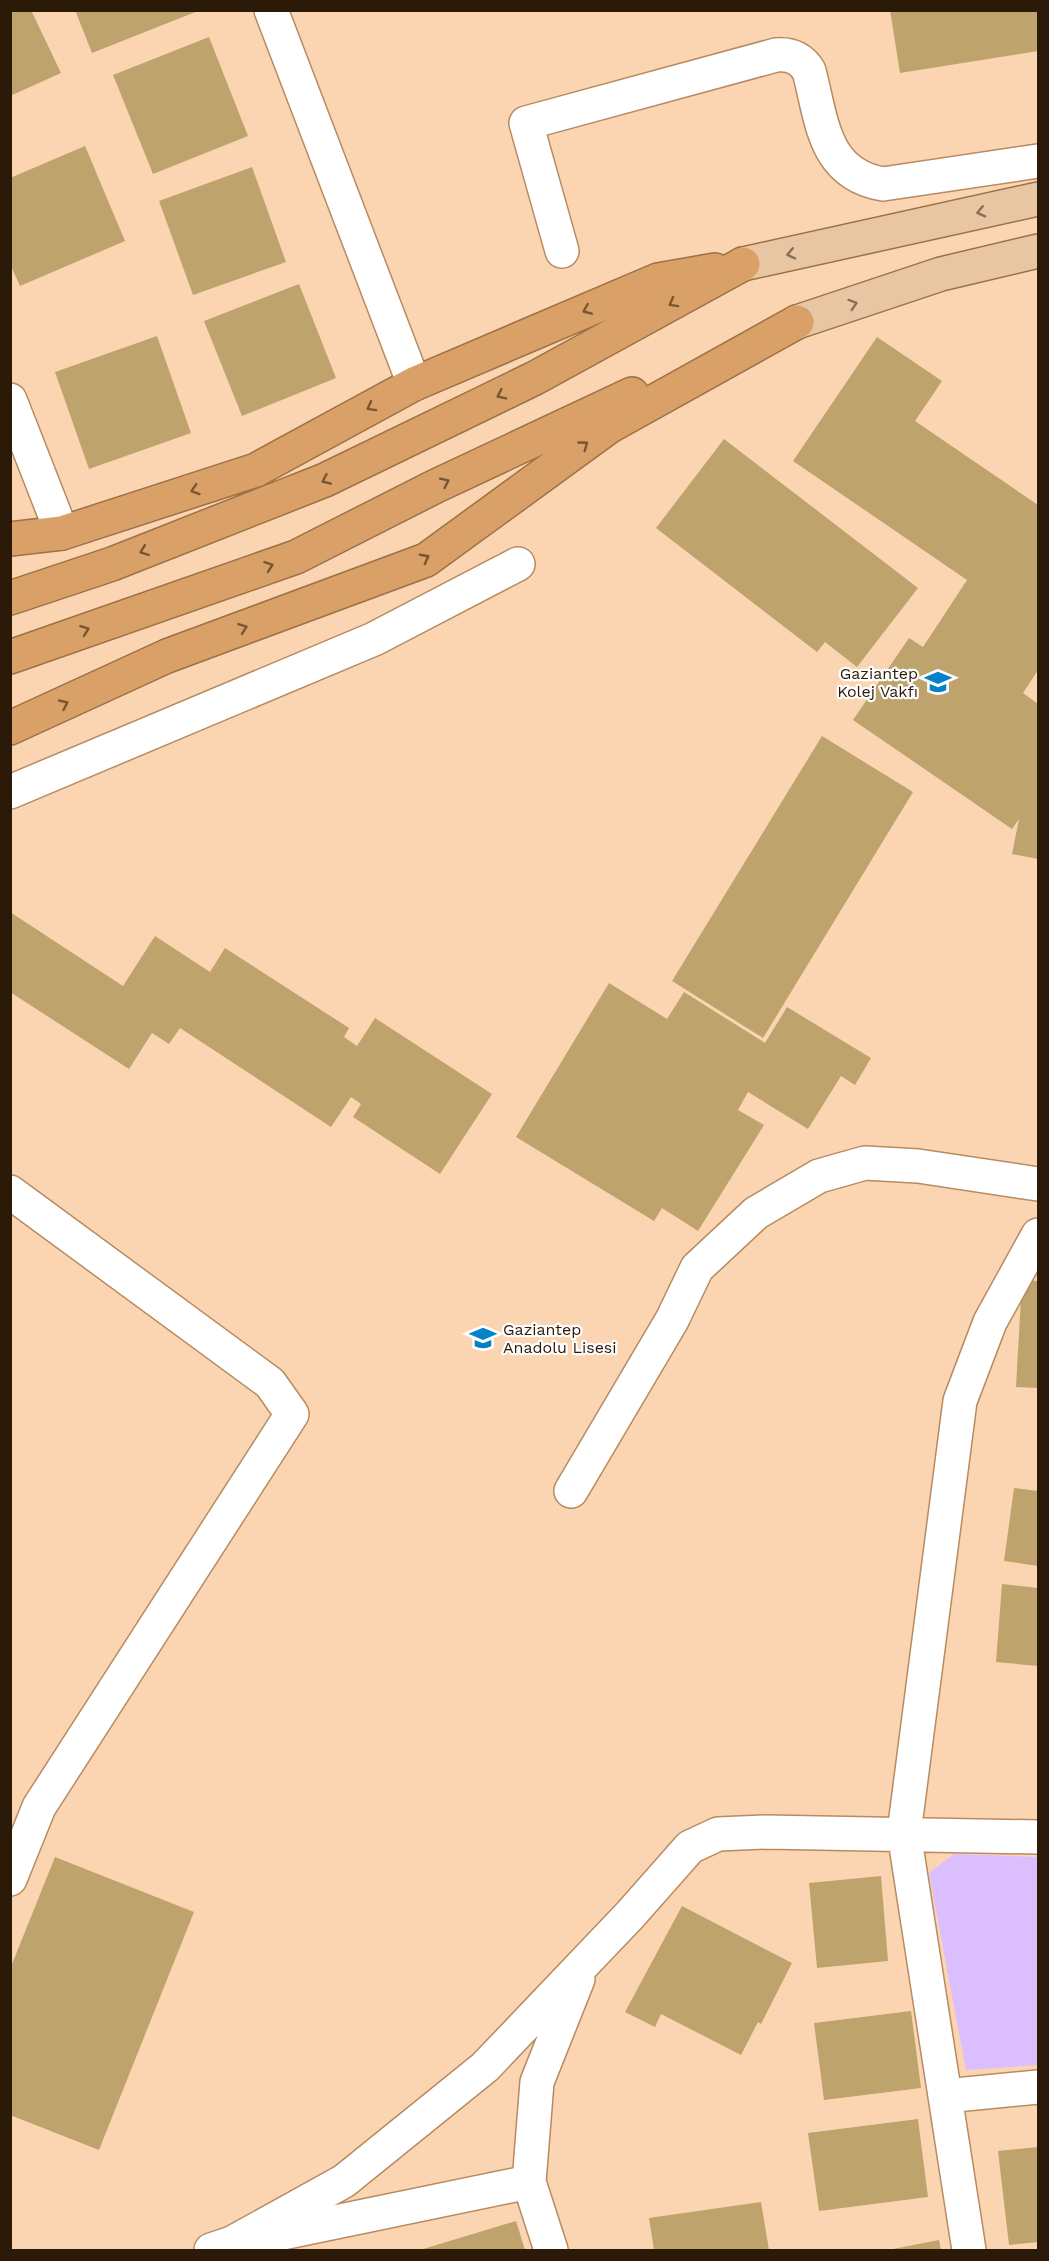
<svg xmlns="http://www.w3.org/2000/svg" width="1049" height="2261" font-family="'Work Sans',sans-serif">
<rect width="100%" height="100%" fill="#fbd5b2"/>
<path fill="#dabefd" d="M 954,1854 L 1038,1857 L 1038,2065 L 966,2070 L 929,1873 Z"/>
<path fill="#bea36d" d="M 10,10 L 31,10 L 61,73 L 10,96 Z
M 75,10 L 198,10 L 198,11 L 92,53 Z
M 890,10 L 1038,10 L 1038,51 L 900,73 Z
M 209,37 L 248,136 L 153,174 L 113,75 Z
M 85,146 L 125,241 L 20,286 L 10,264 L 10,178 Z
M 252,167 L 286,262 L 193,295 L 159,201 Z
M 299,284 L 336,378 L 242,416 L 204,321 Z
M 157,336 L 191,433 L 89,469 L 55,372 Z
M 877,337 L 942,381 L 915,421 L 1038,505 L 1038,670 L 1023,693 L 1038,704 L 1038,859 L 1012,854 L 1019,819 L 1012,829 L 853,720 L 909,638 L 923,647 L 967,580 L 793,461 Z
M 724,439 L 918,588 L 857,667 L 825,642 L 817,652 L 656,528 Z
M 822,736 L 913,792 L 763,1038 L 672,981 Z
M 10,912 L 123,986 L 155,936 L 210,972 L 225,948 L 349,1028 L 344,1037 L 357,1046 L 375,1018 L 492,1094 L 440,1174 L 353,1117 L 361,1104 L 351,1097 L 331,1127 L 180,1028 L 169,1044 L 152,1033 L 129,1069 L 10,992 Z
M 609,983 L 667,1019 L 684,992 L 765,1043 L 787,1007 L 871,1058 L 855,1085 L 841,1076 L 808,1129 L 748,1092 L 738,1110 L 764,1125 L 698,1231 L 662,1208 L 654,1221 L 516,1137 Z
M 1022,1280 L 1038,1281 L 1038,1388 L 1016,1387 Z
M 1014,1488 L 1038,1491 L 1038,1566 L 1004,1561 Z
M 1002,1584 L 1038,1588 L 1038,1666 L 996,1662 Z
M 55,1857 L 194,1912 L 99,2150 L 10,2115 L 10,1969 Z
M 881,1876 L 888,1961 L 817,1968 L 809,1883 Z
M 682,1906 L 792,1963 L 761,2024 L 758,2022 L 741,2055 L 661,2014 L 655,2027 L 625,2012 Z
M 911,2011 L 921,2088 L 824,2100 L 814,2023 Z
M 918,2119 L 928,2197 L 819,2211 L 808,2133 Z
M 1038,2147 L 1038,2242 L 1009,2245 L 998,2151 Z
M 761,2202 L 769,2250 L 654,2250 L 649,2218 Z
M 516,2221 L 525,2250 L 420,2250 Z
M 939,2240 L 941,2250 L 893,2250 L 893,2249 Z"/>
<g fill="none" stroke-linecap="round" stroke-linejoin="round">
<g stroke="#b78b61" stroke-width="36">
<path id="minor" d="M 271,10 L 414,384
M 562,251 L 526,123 L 776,55 C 791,54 801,58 809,71 C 822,120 823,174 883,184 L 1038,161
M 10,400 L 62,533
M 10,792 L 374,639 L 518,564
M 10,1192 L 270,1383 L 292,1414 L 39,1807 L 10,1879
M 571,1491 L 672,1320 L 697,1268 L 756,1213 L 819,1176 L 865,1163 L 918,1166 L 1038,1184
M 945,2096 L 1038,2087
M 263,2237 L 529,2182
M 211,2250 L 232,2243 L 344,2181 L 485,2067 L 630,1915 L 690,1847 L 718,1834 L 766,1832 L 1038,1837
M 551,2250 L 529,2182 L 537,2082 L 578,1979
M 969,2250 L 904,1833 L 960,1401 L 990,1322 L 1038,1235"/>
</g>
<g stroke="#9c7146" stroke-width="36">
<path id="major" d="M 743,264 L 1038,199
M 797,322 L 941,274 L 1038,251"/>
</g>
<g stroke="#9c7146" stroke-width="36">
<path id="highway" d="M 10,539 L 62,533 L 256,470 L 414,384 L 658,280 L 715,270
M 10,598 L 112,564 L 325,480 L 535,378 L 743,264
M 10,657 L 296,557 L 436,486 L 632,394
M 10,728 L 167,656 L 426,560 L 610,426 L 797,322"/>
</g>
<use href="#minor" stroke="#fff" stroke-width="33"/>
<use href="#major" stroke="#e8c6a4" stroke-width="33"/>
<use href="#highway" stroke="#d9a068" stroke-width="33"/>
</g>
<defs><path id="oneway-chevron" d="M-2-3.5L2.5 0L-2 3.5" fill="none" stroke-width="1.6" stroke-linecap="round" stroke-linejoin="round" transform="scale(1.5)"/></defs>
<g stroke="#8a7056">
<use href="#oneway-chevron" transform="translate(981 212) rotate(167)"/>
<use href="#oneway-chevron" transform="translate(791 254) rotate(167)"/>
<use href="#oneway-chevron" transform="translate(853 304) rotate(-18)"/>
</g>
<g stroke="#795633">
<use href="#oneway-chevron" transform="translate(673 303) rotate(151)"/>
<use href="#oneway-chevron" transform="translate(587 310) rotate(157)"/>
<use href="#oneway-chevron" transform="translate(501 395) rotate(154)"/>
<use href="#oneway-chevron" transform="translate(371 407) rotate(151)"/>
<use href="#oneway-chevron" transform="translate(584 445) rotate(-36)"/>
<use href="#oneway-chevron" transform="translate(326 480) rotate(156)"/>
<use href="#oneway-chevron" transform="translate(445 482) rotate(-26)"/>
<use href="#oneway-chevron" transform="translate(195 490) rotate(162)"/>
<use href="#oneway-chevron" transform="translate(144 551) rotate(159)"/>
<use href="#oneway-chevron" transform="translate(425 558) rotate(-28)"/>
<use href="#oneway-chevron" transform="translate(269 566) rotate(-19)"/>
<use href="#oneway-chevron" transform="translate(243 628) rotate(-20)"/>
<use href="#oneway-chevron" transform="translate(85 630) rotate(-20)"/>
<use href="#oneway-chevron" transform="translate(64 704) rotate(-25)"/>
</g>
<defs>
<g id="school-bare" transform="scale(2.07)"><path d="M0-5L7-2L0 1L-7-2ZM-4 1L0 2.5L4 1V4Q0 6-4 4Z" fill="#0381c9" stroke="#fefefe" stroke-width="2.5" paint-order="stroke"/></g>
</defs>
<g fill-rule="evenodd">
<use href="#school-bare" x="938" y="682"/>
<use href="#school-bare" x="483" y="1338"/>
</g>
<g text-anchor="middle" stroke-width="4.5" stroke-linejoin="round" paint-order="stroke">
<g font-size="16" fill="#2b1a08" stroke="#fefefe" text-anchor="end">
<text x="918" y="679">Gaziantep<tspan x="918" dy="18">Kolej Vakfı</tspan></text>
<text x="503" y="1335" text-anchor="start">Gaziantep<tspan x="503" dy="18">Anadolu Lisesi</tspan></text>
</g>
</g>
<rect width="1049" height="2261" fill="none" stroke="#2b1a08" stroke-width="24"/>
</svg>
